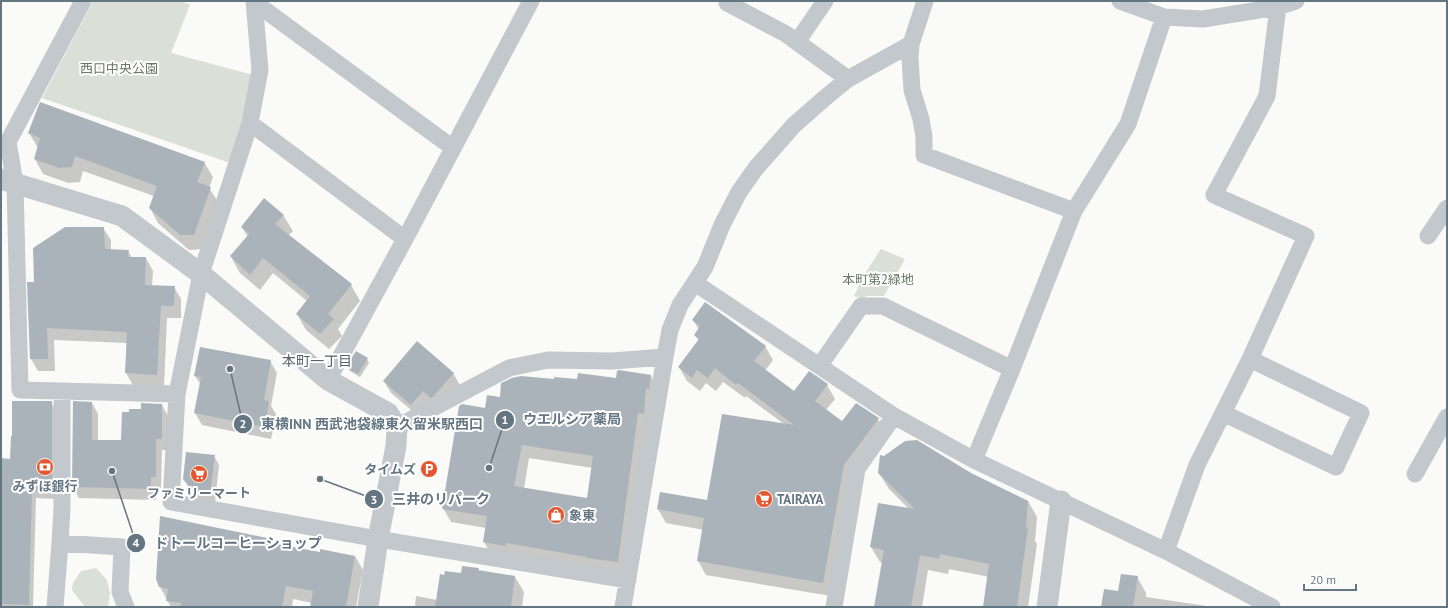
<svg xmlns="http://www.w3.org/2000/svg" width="1448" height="608" font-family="'PT Sans','Noto Sans JP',sans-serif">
<rect width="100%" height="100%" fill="#fafaf8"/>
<path fill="#dadfd7" d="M 93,1 L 181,1 L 190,5 L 171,53 L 253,75 L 244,121 L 230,163 L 42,98 Z
M 881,249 L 905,259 L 884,296 L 867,296 L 862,299 L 854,296 L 864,275 Z
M 96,568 L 107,580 L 110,593 L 108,607 L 85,607 L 72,590 L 73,583 L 81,571 Z"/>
<path fill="#0003" fill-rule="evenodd" d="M 29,133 L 204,162 L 213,177 L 209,188 L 219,203 L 202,249 L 189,250 L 158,223 L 150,208 L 154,196 L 83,171 L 80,182 L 68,183 L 43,174 L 35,159 L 38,148 Z
M 283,215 L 293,231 L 288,236 L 351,285 L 360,301 L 338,329 L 342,336 L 329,349 L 306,330 L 297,314 L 307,301 L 273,273 L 260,290 L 240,273 L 231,257 L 248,237 L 242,227 Z
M 103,228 L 111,240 L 111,250 L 128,251 L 132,258 L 146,258 L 153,271 L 152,286 L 174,287 L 181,299 L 181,318 L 167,318 L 164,387 L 133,385 L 126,373 L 127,343 L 54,340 L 55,371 L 38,371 L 31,359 L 28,283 L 36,283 Z
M 693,320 L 765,346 L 773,360 L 765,371 L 794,393 L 827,385 L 835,399 L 826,410 L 842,422 L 856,404 L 878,419 L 886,433 L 852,479 L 831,596 L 706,575 L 698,561 L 704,530 L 666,523 L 658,509 L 708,501 L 784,424 L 746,396 L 745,398 L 723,382 L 716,391 L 706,383 L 700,391 L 687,381 L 679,367 L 699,341 L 695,335 L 699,330 Z
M 367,359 L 369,363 L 360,377 L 350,371 L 347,367 Z
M 270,361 L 277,373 L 271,406 L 276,414 L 271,439 L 202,425 L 195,413 L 201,385 L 195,376 Z
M 453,373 L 460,385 L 418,416 L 391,393 L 384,381 Z
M 651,376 L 659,390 L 625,576 L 492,556 L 484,542 L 486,528 L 451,522 L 443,508 L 486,409 L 501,398 L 554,380 L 617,379 ZM 529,458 L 593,468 L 588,500 L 524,489 Z
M 51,402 L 56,411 L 56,499 L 36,498 L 33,607 L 1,607 L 1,459 L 11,460 Z
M 92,403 L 98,414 L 98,441 L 122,441 L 130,413 L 162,405 L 168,416 L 168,450 L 162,450 L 161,488 L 157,487 L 156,500 L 79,498 L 73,487 Z
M 214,456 L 219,465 L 215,502 L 199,499 L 189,488 L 184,479 Z
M 879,473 L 970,474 L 1028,501 L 1037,517 L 1035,541 L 1037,544 L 1028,607 L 984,607 L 989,577 L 949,569 L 948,574 L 928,570 L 922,607 L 875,607 L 883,563 L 880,562 L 871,547 L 909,509 L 889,489 Z
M 266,539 L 269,544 L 321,553 L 355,556 L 363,570 L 356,607 L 311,607 L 312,603 L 293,599 L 292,607 L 171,607 L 160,587 Z
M 478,569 L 479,571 L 515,577 L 524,592 L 522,607 L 415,607 L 416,596 L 437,600 L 462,574 Z
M 1137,577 L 1146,593 L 1146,597 L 1213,607 L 1102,607 Z"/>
<path fill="#aab3b9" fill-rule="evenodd" d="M 40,102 L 205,162 L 197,182 L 211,187 L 194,235 L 180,235 L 149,208 L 157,186 L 75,156 L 72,167 L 59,168 L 34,159 L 40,138 L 28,133 Z
M 264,198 L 284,215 L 275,224 L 352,284 L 328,314 L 334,319 L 320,334 L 296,314 L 310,296 L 263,258 L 250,275 L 230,256 L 249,234 L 241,227 Z
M 65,227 L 104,227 L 105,249 L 129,250 L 128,257 L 146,257 L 145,285 L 175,286 L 174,306 L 161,306 L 157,375 L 125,373 L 127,332 L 47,328 L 48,359 L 30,359 L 27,282 L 34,282 L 33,248 Z
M 705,302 L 766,346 L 754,361 L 794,391 L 809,371 L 828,384 L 815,401 L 842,421 L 856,403 L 879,418 L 844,465 L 823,583 L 697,561 L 704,518 L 657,509 L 660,492 L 707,500 L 722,414 L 794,425 L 738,383 L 736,385 L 715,368 L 708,378 L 697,370 L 692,378 L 678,367 L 699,339 L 694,335 L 700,326 L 692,320 Z
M 417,341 L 454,373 L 433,397 L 431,398 L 423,391 L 411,405 L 383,381 Z
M 200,347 L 271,360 L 264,400 L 269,401 L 265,427 L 194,413 L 201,377 L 194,376 Z
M 356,351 L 368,358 L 358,374 L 346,367 Z
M 619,370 L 651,375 L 649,389 L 646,388 L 644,414 L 638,413 L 618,562 L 587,558 L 587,557 L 506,543 L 506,546 L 483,542 L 487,516 L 442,509 L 459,406 L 462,404 L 485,408 L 487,395 L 500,397 L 501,383 L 512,378 L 521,376 L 554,379 L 554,377 L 577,379 L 578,373 L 616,378 L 617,371 ZM 522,445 L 593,456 L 587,498 L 514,486 Z
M 12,401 L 52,401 L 52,490 L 32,490 L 29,605 L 1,604 L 1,458 L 10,459 L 11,436 L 12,436 Z
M 73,401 L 92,402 L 92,440 L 121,440 L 122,412 L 129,412 L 129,409 L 141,409 L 141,403 L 162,404 L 162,439 L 156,439 L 156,477 L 151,477 L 151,489 L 72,487 Z
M 917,440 L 971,473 L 1028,501 L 1026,527 L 1028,528 L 1017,607 L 983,607 L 989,564 L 940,554 L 939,559 L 920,555 L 911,607 L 874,607 L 884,550 L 870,547 L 878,503 L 915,509 L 878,473 L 880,455 L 884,456 L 905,441 Z
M 186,452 L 215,455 L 210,494 L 193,491 L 183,479 Z
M 160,516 L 267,538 L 266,542 L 320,552 L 320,549 L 355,556 L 346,607 L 310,607 L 313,591 L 286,586 L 282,607 L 181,607 L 181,603 L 166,601 L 168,589 L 159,587 L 156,579 Z
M 462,566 L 479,568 L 478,570 L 515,576 L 511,607 L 435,607 L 440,574 L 444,575 L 445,571 L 461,573 Z
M 1121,574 L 1138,576 L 1133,607 L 1101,607 L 1104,589 L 1118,591 Z"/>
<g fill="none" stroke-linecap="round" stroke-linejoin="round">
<path stroke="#c3c8cc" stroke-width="17" d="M 83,1 L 8,142 L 15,183 L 20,390 L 177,394
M 254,1 L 260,70 L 250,123 L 201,274 L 177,394 L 171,502 L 378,539 L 628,580
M 1120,1 L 1164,17 L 1203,19 L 1278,7 L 1296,1
M 254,2 L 453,148
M 727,3 L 786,34 L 848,79
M 797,42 L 825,1
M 911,44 L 910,58 L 912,90 L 921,119 L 924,137 L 924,155 L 1074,211
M 250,123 L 405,239
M 1428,236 L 1447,208
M 695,283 L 894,416 L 974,460 L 1166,551 L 1272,607
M 820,365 L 861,306 L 883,306 L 1012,369
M 328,380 L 405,239 L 531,1
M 1223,413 L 1336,467 L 1361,413 L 1250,359
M 397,427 L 509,368 L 548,360 L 612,361 L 665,357
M 974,460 L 1012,369 L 1074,211 L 1128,124 L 1164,17
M 1415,474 L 1447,417
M 60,543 L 62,509 L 62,391
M 1166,551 L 1197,465 L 1250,359 L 1306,236 L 1214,195 L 1267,96 L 1278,7
M 55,607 L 60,543 L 122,547 L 120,592 L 126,607
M 623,607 L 665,357 L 670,330 L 680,305 L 705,267 L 722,225 L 739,192 L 756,168 L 794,125 L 826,97 L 848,79 L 911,44 L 925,1
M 834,607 L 857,469 L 894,416"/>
<path stroke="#c3c8cc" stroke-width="21" d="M 1,179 L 122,216 L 201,274 L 328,380 L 388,413 L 397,427 L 396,446 L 378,539 L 368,607
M 1047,607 L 1061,501"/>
</g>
<defs>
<g id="bank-disc" transform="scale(0.9)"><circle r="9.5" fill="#e4572e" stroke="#fff"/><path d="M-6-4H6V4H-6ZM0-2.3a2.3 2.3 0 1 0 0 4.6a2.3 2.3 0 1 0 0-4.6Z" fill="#fff"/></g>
<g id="parking-disc" transform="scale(0.9)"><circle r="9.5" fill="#e4572e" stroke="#fff"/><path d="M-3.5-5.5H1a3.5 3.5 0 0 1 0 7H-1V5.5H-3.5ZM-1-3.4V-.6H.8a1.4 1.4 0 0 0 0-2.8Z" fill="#fff"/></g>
<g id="supermarket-disc" transform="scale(0.9)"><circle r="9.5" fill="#e4572e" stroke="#fff"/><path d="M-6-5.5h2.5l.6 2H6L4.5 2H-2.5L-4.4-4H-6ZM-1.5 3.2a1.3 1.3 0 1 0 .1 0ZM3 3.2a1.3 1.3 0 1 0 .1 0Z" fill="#fff"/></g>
<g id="shop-disc" transform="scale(0.9)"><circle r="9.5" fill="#e4572e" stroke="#fff"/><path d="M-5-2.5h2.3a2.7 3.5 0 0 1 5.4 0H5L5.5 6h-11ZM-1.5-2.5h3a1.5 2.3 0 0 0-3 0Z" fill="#fff"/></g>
</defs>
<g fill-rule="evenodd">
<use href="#bank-disc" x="45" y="467"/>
<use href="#parking-disc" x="429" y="469"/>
<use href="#supermarket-disc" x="199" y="474"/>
<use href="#supermarket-disc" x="764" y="499"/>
<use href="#shop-disc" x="556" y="515"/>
</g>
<g text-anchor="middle" stroke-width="4" stroke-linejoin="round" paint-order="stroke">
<g font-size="13" fill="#687a64" stroke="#fff">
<text x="119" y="73">西口中央公園</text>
<text x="878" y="284">本町第2緑地</text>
</g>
<g font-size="13" font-weight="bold" fill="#657683" stroke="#fff">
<text x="416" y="474" text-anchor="end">タイムズ</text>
<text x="45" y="491">みずほ銀行</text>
<text x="199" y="498">ファミリーマート</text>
<text x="777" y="504" text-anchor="start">TAIRAYA</text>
<text x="569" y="520" text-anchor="start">象東</text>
</g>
<g font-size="14" fill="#57646e" stroke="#fff">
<text x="317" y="366">本町一丁目</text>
</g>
</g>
<path fill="none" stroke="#657683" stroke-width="1.5" d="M489 468L505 420M230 369L243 424M320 479L374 499M112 471L136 543"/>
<g fill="#657683" stroke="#fff" stroke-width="1.5">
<circle cx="489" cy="468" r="4"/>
<circle cx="230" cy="369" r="4"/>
<circle cx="320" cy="479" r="4"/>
<circle cx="112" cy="471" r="4"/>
<circle cx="505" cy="420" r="10"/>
<circle cx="243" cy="424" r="10"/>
<circle cx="374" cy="499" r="10"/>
<circle cx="136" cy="543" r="10"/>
</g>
<g font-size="12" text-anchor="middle" font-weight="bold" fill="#fff">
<text x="505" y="424">1</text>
<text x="243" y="428">2</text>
<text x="374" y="504">3</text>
<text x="136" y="547">4</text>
</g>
<g font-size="14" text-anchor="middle" font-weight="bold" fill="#657683" stroke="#fff" stroke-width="4" stroke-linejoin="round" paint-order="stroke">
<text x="572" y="424">ウエルシア薬局</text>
<text x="372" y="429">東横INN 西武池袋線東久留米駅西口</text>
<text x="441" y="504">三井のリパーク</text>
<text x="238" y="548">ドトールコーヒーショップ</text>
</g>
<rect width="1448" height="608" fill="none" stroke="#657683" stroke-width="4"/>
<path d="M1304 584v6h52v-6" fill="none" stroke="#657683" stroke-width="2"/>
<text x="1310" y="584" font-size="12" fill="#657683" stroke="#ffffff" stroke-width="3" paint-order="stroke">20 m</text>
</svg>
